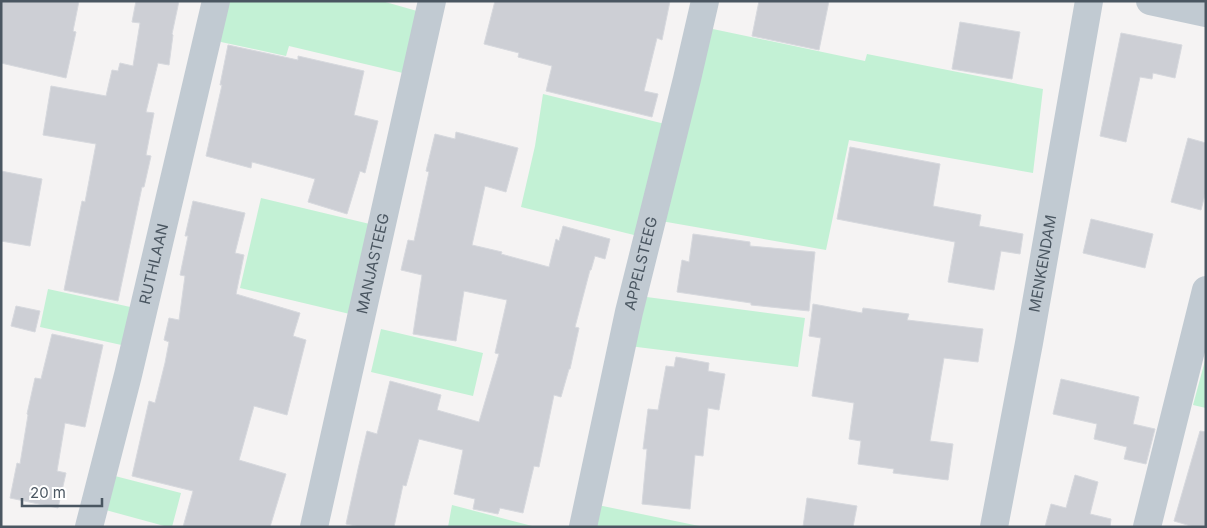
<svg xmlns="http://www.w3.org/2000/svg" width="1207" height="528" font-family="Inter,sans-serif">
<rect width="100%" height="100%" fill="#f5f3f3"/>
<path fill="#c3f1d5" d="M 225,1 L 382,1 L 417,11 L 407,74 L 289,46 L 286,56 L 221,42 L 217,34 Z
M 708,28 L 865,61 L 867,54 L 1043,89 L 1033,173 L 849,140 L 826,250 L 661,221 Z
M 543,94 L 665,124 L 638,236 L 521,207 L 535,146 Z
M 261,198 L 374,225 L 354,315 L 240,288 Z
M 48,289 L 135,308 L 126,346 L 40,327 Z
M 639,296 L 805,318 L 798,367 L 629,346 Z
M 381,329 L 483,353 L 473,396 L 371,372 Z
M 1206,357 L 1206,408 L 1193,405 Z
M 111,475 L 181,493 L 172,527 L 168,527 L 102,509 Z
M 593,504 L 704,527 L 589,527 Z
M 452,505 L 536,527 L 448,527 Z"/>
<path fill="#cdcfd5" stroke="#d7d9de" d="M 1,1 L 79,1 L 73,31 L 76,32 L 66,78 L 1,63 Z
M 136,1 L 179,1 L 172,34 L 173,35 L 169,65 L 158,63 L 146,112 L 154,113 L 146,155 L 151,156 L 144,187 L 142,187 L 118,301 L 64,290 L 82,201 L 85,202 L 96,144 L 43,135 L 51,86 L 106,96 L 112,70 L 118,71 L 120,63 L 133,66 L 140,23 L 132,22 Z
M 495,1 L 670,1 L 662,40 L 657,38 L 644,91 L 658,94 L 652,117 L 546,91 L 552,66 L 518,57 L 519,53 L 484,44 Z
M 759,1 L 829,1 L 819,50 L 752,36 Z
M 960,22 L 1020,32 L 1012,79 L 952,69 Z
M 1121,33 L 1182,45 L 1175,78 L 1153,73 L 1152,79 L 1140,77 L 1126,142 L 1100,136 Z
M 228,45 L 298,60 L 298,56 L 364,71 L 354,115 L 378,121 L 365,173 L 360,171 L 347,214 L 308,202 L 315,179 L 252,162 L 251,168 L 206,156 L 222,85 L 220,85 Z
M 456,132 L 518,148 L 506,192 L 485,186 L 472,245 L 502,252 L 501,254 L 549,267 L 556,239 L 559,241 L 563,226 L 610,239 L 605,259 L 595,256 L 591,270 L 590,270 L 575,327 L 579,328 L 570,369 L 569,369 L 561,397 L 554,395 L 539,467 L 534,466 L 523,513 L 500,508 L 498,514 L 473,509 L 475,499 L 454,494 L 463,450 L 419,439 L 406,486 L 403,485 L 394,527 L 361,527 L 346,524 L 358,469 L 367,431 L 377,434 L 390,381 L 441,395 L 437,410 L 479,422 L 499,354 L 495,353 L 507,300 L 464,291 L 456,341 L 413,334 L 422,275 L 401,270 L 408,240 L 414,241 L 429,172 L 426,171 L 435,134 L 455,139 Z
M 1188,138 L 1206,143 L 1206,191 L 1201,210 L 1171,202 Z
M 850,147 L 940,164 L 933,206 L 981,215 L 979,226 L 1023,234 L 1020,254 L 1001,251 L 994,290 L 948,282 L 955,242 L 837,219 Z
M 1,171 L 42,179 L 30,246 L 1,241 Z
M 193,201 L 245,213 L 235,253 L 244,255 L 236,294 L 300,313 L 293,336 L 306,340 L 287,415 L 254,406 L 239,460 L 286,474 L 270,527 L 183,527 L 193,491 L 132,476 L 149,401 L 155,403 L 165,363 L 169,342 L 164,340 L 169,318 L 179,320 L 185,276 L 180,275 L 188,236 L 185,236 Z
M 1091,219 L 1153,234 L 1145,268 L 1083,253 Z
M 693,234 L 750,242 L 750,246 L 815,252 L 809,311 L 751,305 L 751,303 L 677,292 L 682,260 L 689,262 Z
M 813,304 L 862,313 L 863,308 L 909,314 L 907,320 L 983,329 L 978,362 L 944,358 L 930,441 L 953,444 L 948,480 L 893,473 L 894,469 L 858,464 L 861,441 L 849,439 L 854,403 L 812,396 L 821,338 L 809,336 Z
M 16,306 L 40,311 L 35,332 L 11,326 Z
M 52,334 L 103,345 L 85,427 L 65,423 L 57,471 L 66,473 L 58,508 L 10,498 L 17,463 L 20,464 L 28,415 L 27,414 L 35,378 L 41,379 Z
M 676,357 L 709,363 L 708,371 L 725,374 L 719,410 L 708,408 L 703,456 L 695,455 L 690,509 L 642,504 L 647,449 L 643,449 L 648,409 L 658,410 L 666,366 L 674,367 Z
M 1061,379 L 1139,397 L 1133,424 L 1155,429 L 1146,464 L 1124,459 L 1127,447 L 1094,439 L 1097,424 L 1053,414 Z
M 1200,431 L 1206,432 L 1206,527 L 1194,527 L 1174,521 Z
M 1075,475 L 1098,482 L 1090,514 L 1111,519 L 1110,527 L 1045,527 L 1051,504 L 1066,508 Z
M 807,498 L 857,506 L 853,527 L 803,527 Z"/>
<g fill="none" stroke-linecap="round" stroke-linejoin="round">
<g stroke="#c1cad2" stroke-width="28">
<path d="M 1150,1 L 1206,13"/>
<path id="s1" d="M 89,527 L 128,375 L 216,1"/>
<path id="s2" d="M 314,527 L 432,1"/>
<path id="s3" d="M 583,527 L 629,312 L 687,79 L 705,1"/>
<path id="s4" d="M 994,527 L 1029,343 L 1089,1"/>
<path d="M 1147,527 L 1206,290"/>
</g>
</g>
<g text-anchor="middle" stroke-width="4" stroke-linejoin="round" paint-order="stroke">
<g font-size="15" fill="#4a5661" stroke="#fff">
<text dy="5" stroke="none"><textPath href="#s3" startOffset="270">APPELSTEEG</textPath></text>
<text dy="5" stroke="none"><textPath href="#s1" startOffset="271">RUTHLAAN</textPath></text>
<text dy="5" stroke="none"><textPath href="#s2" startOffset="270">MANJASTEEG</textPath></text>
<text dy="5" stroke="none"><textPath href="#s4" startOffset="268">MENKENDAM</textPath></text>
</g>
</g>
<rect width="1207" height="528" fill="none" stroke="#4a5661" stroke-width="5"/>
<path d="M22 498v8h80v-8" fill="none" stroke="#4a5661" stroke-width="2.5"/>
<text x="30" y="498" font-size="15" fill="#4a5661" stroke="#ffffff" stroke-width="4" paint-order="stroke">20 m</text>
</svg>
